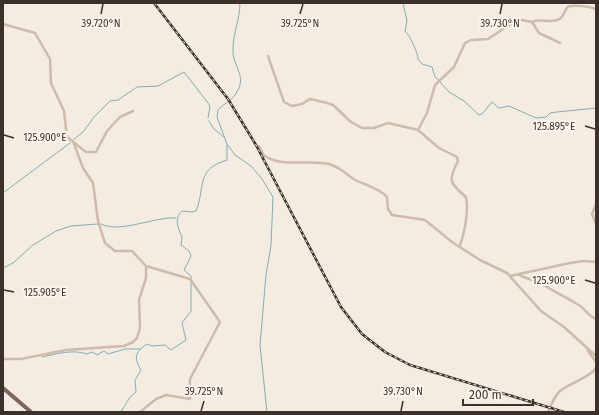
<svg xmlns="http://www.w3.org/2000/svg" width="599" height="415" font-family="'Fira Sans',sans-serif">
<rect width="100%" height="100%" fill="#f4ebe1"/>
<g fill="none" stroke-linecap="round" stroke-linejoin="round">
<path stroke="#7fb0b2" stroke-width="1" d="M 240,3 C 240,19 233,33 233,49 C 232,68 249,75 235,95 C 231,101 223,104 218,110 L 217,117 L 227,144 L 235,155 L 251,166 L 262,179 L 273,197 L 271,245 L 266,275 L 260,345 L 267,412
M 403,3 L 407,21 L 405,31 C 410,36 418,53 418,59 L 422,64 L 432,67 L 435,77 L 439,80
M 440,82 L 449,92 L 464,101 L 479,115 L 482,114 L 492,102 L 499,108 L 509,106 L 536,118 L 546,117 L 550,113 L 557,112 L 596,108
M 209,121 L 213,128 L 225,138
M 73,140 L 83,132 L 94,117 L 110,101 L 118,100 L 137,87 L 158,86 L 184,72 L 208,103 L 210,106 L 208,118
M 3,193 L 70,143
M 101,224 C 119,234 156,216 176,218
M 3,268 L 13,263 L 33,245 L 56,231 L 71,226 L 98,224
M 191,280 L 191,276 L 184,270 L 191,256 L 189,251 L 181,245 L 182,237 C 178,229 174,218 182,211 L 192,212 L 196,211 C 206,186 195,170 227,160 L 227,145
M 42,357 C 56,354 73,349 87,354 L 92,352 L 97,355 L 104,351 L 108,354 L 125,349 L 140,349
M 121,412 L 130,397 L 136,392 L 135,380 L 141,370 C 134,358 134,353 147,344 L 152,346 L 165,345 L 171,350 L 186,340 L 182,323 L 191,311 L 191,283"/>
<path stroke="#cdbbac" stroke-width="2.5" d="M 532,22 C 541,18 549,23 557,20 C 565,18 563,11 568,7 C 572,4 591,7 596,9
M 3,24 L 35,33 L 50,59 L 51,83 L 64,111 L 67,137 L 86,152 L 96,152 L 107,131 L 120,117 L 133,111
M 268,56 L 284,102 L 292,106 L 302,104 L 310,99 L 327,103 L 333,105 L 351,122 L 362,128 L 374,128 L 388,123 L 418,130 L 439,148 L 457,157 L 458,161 C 448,180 449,183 466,197 C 469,213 465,230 460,246
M 418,130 L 427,113 L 435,85 L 454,67 L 465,43 L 471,40 L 488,39 L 514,22 L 522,20 L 532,22 L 539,33 L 560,43
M 74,144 L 83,168 L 93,183 L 98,221 L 105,243 L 115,251 L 132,251 L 146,266 L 190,279 L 220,322 L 190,379 L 190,399 L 166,395 L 156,399 L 140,412
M 259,146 C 261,149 262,154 265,156 C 282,168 310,159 329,164 C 340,167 346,174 355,180 C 365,185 379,188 387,197 L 388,209 L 392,215 L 425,220 L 452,242 L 480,260 L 507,273 L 541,311 L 564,327 L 596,356
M 596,204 L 592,214 L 596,224
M 518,274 C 526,280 535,279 544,285 C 554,292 566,297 577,304 C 585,308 587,315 596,319
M 510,276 L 570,263 L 584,261 L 596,262
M 588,351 L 596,362
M 3,359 L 21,359 L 66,350 L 124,346 L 133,342 L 137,338 L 140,328 L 139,300 L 146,278 L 146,266
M 548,412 C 552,405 553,398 559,392 C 568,383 590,378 596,368"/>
<path stroke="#7d675c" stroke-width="4" d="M 3,388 L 31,412"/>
<g stroke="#3b302b" stroke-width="2.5">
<path id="rail" d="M 154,3 L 228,99 L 256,145 L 341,307 L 362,334 L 385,352 L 410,365 L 564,412"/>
</g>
<use href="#rail" stroke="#fbf5ee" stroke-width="1" stroke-dasharray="3" stroke-linecap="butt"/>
</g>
<path fill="none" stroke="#3b302b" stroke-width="1.5" d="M 101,14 L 103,4M 300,14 L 303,4M 500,14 L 502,4M 585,126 L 595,129M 4,135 L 14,138M 585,280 L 595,283M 4,290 L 14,292M 201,411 L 204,401M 401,411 L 403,401"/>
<g font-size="10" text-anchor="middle" fill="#3b302b" stroke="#fbf5ee" stroke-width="4" stroke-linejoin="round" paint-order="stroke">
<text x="101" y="27">39.720°N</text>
<text x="300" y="27">39.725°N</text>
<text x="500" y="27">39.730°N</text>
<text x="554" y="130">125.895°E</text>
<text x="45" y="141">125.900°E</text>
<text x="554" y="284">125.900°E</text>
<text x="45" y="296">125.905°E</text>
<text x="204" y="395">39.725°N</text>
<text x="403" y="395">39.730°N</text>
</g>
<rect width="599" height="415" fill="none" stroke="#3b302b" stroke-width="8"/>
<path d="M463 399v6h70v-6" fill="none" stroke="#3b302b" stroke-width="2"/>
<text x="469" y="399" font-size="12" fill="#3b302b" stroke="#fbf5ee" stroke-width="3" paint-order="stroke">200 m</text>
</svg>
